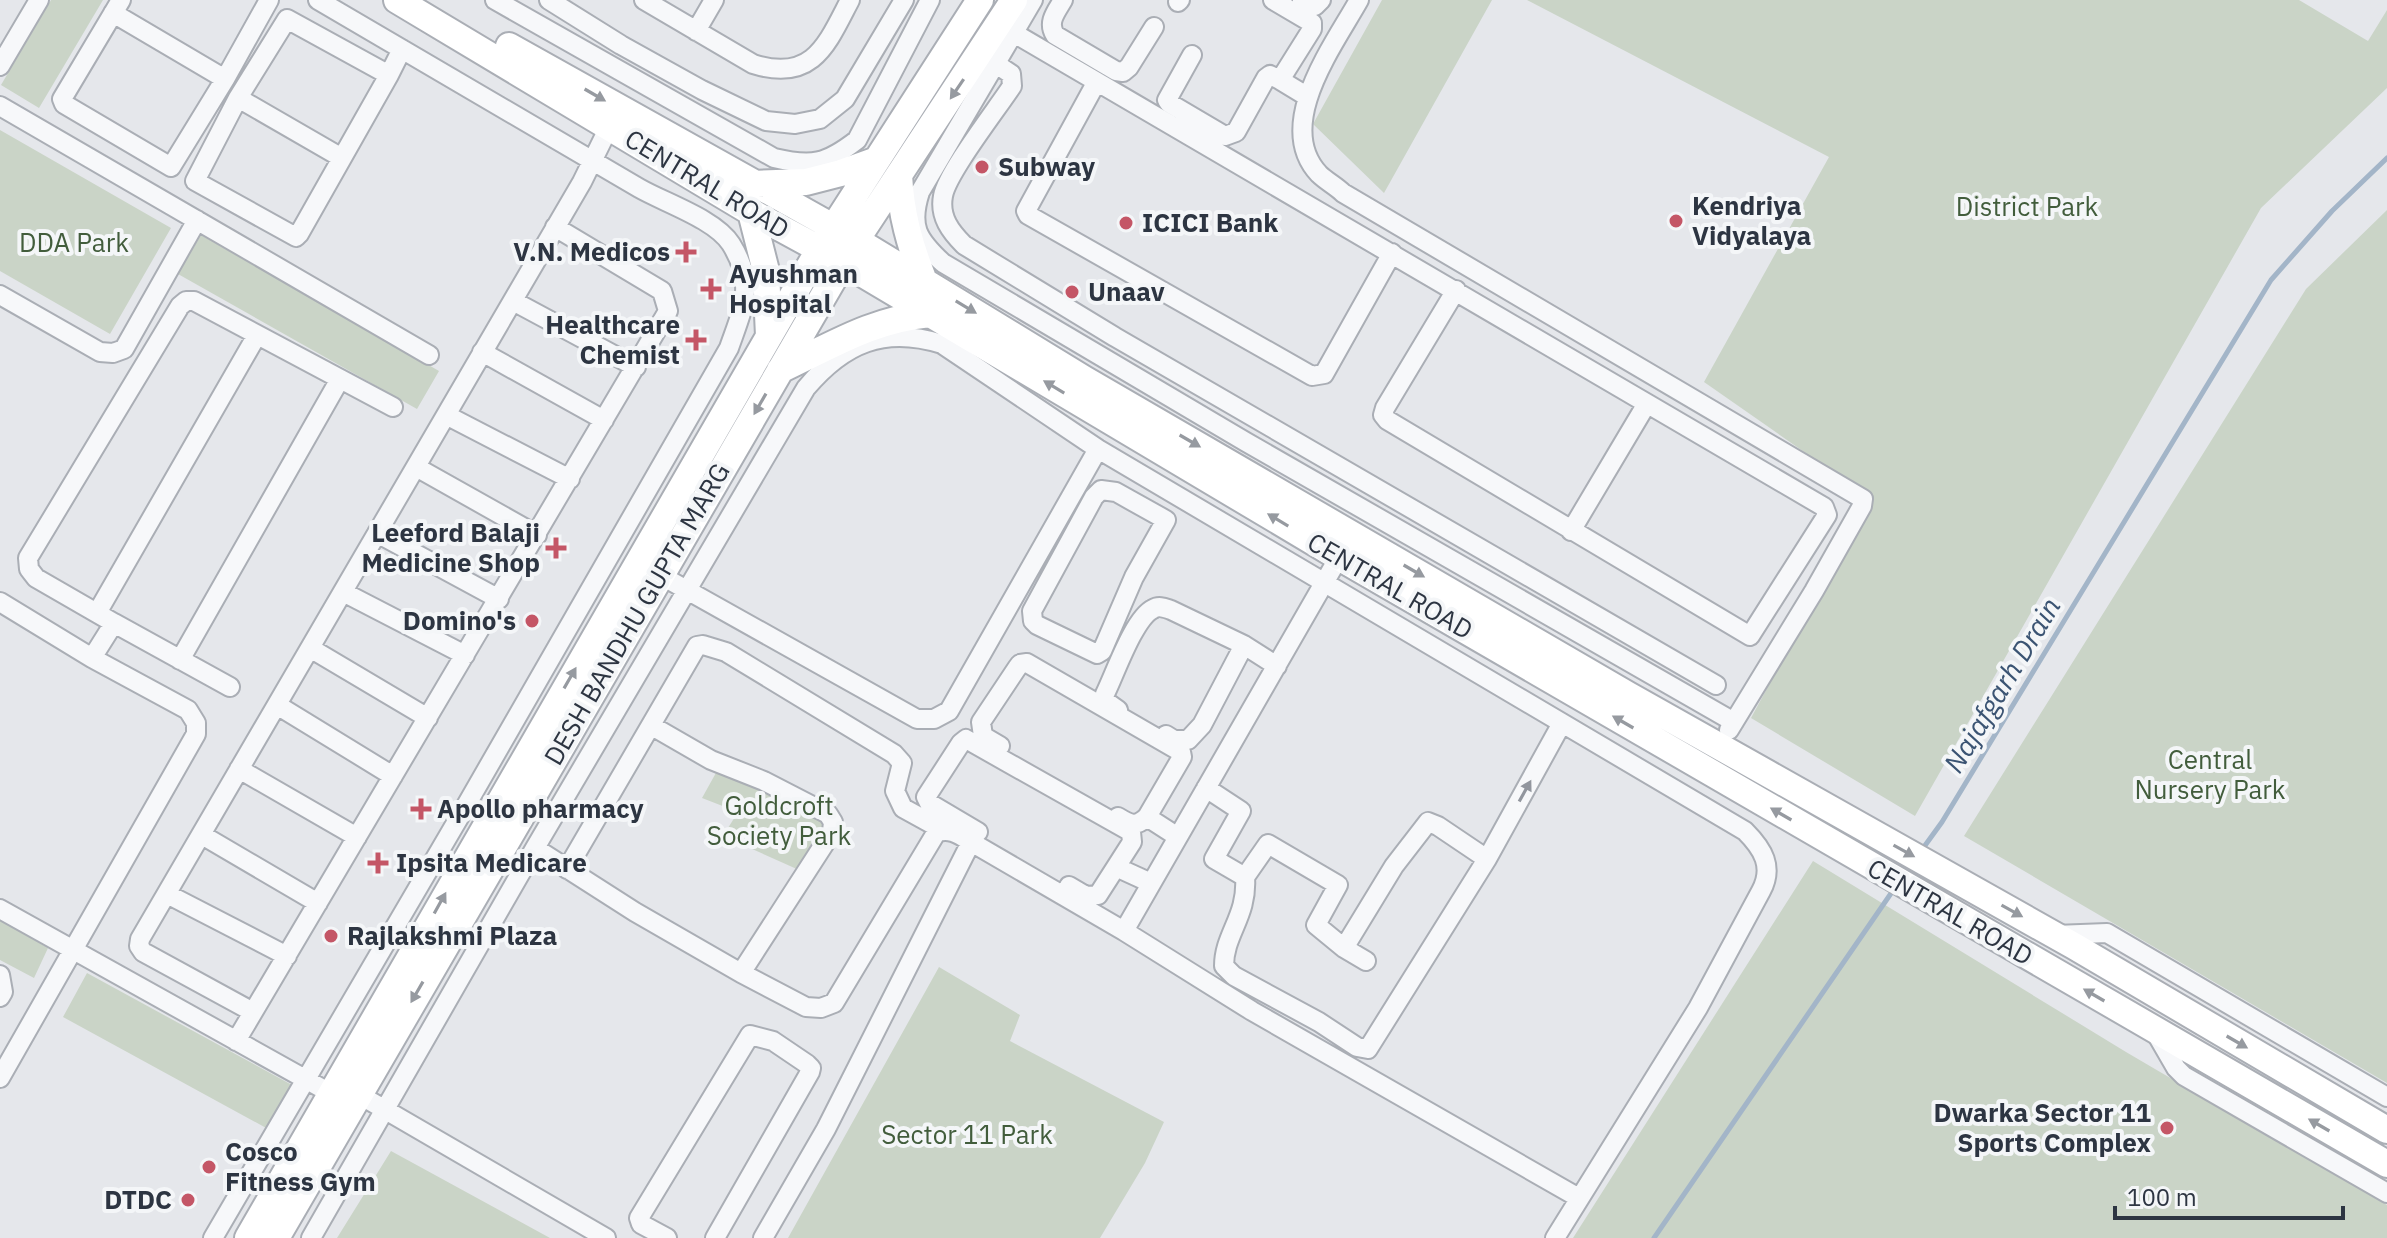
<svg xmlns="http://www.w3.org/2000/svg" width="2387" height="1238" font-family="'IBM Plex Sans',sans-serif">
<rect width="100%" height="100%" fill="#e5e7eb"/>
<path fill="#cad4c7" d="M 51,0 L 103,0 L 39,108 L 1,85 Z
M 1382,0 L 1492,0 L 1384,193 L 1313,124 Z
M 1527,0 L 2299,0 L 2368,41 L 2387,10 L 2387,88 L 2261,208 L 1915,816 L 1751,718 L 1870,498 L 1704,382 L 1829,157 Z
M 0,130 L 171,228 L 110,334 L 0,271 Z
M 2387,210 L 2387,1083 L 1964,836 L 2306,289 Z
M 201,235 L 439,371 L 417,409 L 178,274 Z
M 722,762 L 838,812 L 799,870 L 723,836 L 738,812 L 702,798 Z
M 1813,861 L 2126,1052 L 2387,1205 L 2387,1238 L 1573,1238 Z
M 0,920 L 48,948 L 34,978 L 0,960 Z
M 939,967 L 1020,1015 L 1010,1041 L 1164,1122 L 1145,1163 L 1100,1238 L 788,1238 Z
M 87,973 L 292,1085 L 268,1129 L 63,1017 Z
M 391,1151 L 550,1238 L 337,1238 Z"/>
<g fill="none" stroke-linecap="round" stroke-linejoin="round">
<path stroke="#a3b5c8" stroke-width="5" d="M 1921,851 L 1942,822 L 2271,280 L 2332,211 L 2387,158
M 1654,1238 L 1894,889"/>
<g stroke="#aaaeb5" stroke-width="22">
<path id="street" d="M 121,0 L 62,99 L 64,104 L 171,167 L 225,79 L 269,0
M 495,0 L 774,158 C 812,167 826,164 857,140 L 930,0
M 549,0 L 621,45 L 702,90 L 766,121 L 795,124 L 820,119 L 845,99 L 904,0
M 644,0 L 753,64 C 813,83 827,44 850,0
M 1033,0 L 920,192 C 909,226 917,239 943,263 L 1246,442 L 1734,722
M 1063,0 C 1056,12 1047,22 1055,35 L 1116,71 L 1123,72 L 1129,67 L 1154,27
M 1273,0 L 1312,23 L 1312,29 L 1280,80 L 1308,97
M 1302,0 L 1315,6 L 1321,0
M 1359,0 C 1334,45 1273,125 1319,174 C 1326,181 1336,186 1343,193 L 1863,499 L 1862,506 L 1814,591 L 1729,730
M 1178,2 L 1180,0
M 113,13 L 225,79
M 1000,25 L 1824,507 L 1827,515 L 1750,636 L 1387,420 L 1383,415 L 1385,408 L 1456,290
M 696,31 L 714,0
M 1192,55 L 1167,100 L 1169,103 L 1225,136 L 1236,132 L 1266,78 L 1270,75 L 1280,80
M 990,60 L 1011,74 L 1012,86 C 997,109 947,173 943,196 C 939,217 951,232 964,245 L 1115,337 L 1716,685
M 0,66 L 39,0
M 389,75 L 287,19 L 238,98 L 195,181 L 296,237 L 299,234 L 389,75 L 402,49
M 1096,83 L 1026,211 L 1028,215 L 1312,376 L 1324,374 L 1392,253
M 238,98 L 342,158
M 0,106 L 429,355
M 0,295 L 100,352 L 113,353 L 124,349 L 197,220
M 513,301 L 636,367
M 482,352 L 604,420
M 446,415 L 570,479
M 416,467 L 537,535
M 1101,490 L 1116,492 L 1166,520 L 1134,577 L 1102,651 L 1097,654 L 1037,625 L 1033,621 L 1032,611 L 1094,497 Z
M 1571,531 L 1646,405
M 377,533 L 499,599
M 660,575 L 917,719 L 934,719 L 949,711 L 1098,449
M 343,592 L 465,655
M 0,602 L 92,658 L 188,710 L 196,723 L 196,734 L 0,1078
M 97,613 L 257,335
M 114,623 L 230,687
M 310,648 L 428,718
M 92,658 L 114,623 L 36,578 L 29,569 L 28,558 L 180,306 L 186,301 L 194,301 L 393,407
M 180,660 L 340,379
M 277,705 L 393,776
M 1118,710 L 1104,700 L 1105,694 C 1115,674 1134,618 1153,609 C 1159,605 1165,608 1171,610 L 1244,645 L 1277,666
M 652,726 L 711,760 L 764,781 L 828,814 L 833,822 L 832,832 L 741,973
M 1166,735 L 1174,740 L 1188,740 L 1202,725 L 1244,645
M 1000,746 L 983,736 L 981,722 L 1017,668 L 1020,664 L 1027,663 L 1181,752 L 1182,757 L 1147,817 L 1178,837
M 239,769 L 357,837
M 1206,788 L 1241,811 L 1214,859 L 1245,877 L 1268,844 L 1338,885 L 1316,925 L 1344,948 L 1366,961
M 1118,817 C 1131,825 1136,827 1147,817
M 978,832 L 929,803 L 926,797 L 961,743 L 966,739 L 1131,832 L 1132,842 L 1116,867 L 1151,883
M 202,835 L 318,903
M 535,848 L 635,912 L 741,973 L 806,1007 L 821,1008 L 834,1003 L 936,833 C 949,827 960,835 971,842
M 567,869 L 697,646 L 703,645 L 726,652 L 894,754 L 902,763 L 895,791 L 903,808 L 943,830
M 1245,877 C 1248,916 1224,934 1224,966 L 1234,976 L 1319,1022 L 1357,1047 L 1368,1049 L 1487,859 L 1562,723
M 1069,886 L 1086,896 L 1098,895 L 1116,867
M 167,894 L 287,956
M 0,909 L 332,1094
M 1124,931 L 1339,557
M 2055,935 L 2107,933 L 2387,1097
M 1344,948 L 1394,866 L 1428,822 L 1438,826 L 1487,859
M 0,975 L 3,992 L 0,997
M 253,1012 L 143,952 L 139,946 L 140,939 L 582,182 L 609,127
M 2154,1030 L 2176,1068 L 2184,1076 L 2387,1193
M 236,1041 L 668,311 L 662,291 L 555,227
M 358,1094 L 606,1238
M 213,1238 L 460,816 L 729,348 C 743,308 756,284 731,244 C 715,219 665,203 639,188 C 532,126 425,63 318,0
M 311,1238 L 535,848 L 806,388 C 844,343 884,326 942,344 L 1098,449 L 1745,831 C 1763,849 1774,867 1761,891 L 1698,1008 L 1555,1238
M 667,1238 L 641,1224 L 639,1218 L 750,1035 L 773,1041 L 807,1064 L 811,1068 L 810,1072 L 715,1238
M 763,1238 L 826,1129 L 971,842 L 1124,931 L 1252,1011 L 1579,1198"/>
</g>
<g stroke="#aaaeb5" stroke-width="30">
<path id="secondary" d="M 397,0 L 751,212 L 843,262 L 1339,557 L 2387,1164
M 509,46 L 856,240 L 1084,379 L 1628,695 L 2074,946 L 2387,1130
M 899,175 C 901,214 910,246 924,281
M 752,184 L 806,182 L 841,173 L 877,160
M 751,212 L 766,271 L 769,336
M 780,370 C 833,345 871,320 930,314
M 248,1238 L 819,250 L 980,0
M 276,1238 L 856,240 L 1014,0"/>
</g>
<use href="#street" stroke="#f7f8fa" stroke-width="18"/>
<use href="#secondary" stroke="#fff" stroke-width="26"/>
</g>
<defs><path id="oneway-solid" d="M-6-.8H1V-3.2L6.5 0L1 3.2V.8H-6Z" transform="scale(2)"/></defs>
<g fill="#969aa0">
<use href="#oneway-solid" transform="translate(957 89) rotate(124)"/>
<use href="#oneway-solid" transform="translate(595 95) rotate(30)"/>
<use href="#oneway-solid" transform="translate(966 307) rotate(31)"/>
<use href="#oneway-solid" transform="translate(1054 387) rotate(-149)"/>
<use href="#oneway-solid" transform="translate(760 404) rotate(120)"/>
<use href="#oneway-solid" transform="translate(1190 441) rotate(30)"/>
<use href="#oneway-solid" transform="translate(1278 520) rotate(-149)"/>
<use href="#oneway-solid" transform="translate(1414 571) rotate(30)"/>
<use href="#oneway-solid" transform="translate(570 678) rotate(-60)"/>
<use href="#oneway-solid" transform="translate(1623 722) rotate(-150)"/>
<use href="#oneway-solid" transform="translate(1781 814) rotate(-150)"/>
<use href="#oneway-solid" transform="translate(1904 851) rotate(29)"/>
<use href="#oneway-solid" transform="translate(440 903) rotate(-61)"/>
<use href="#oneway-solid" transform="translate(2012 911) rotate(29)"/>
<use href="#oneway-solid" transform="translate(417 992) rotate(120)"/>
<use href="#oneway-solid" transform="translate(2094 995) rotate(-150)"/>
<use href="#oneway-solid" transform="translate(2237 1042) rotate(30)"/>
<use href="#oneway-solid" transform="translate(2319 1125) rotate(-150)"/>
</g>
<use fill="#92969e" href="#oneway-solid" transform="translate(1525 791) rotate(-61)"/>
<g fill="#c45666" stroke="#f4f6f8" stroke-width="3">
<circle cx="982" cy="167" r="8"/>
<circle cx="1676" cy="221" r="8"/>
<circle cx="1126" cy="223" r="8"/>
<path d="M682 240h8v8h8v8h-8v8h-8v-8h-8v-8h8z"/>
<path d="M707 277h8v8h8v8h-8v8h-8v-8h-8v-8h8z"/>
<circle cx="1072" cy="292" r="8"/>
<path d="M692 328h8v8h8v8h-8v8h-8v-8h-8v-8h8z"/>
<path d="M552 536h8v8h8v8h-8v8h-8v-8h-8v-8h8z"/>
<circle cx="532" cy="621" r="8"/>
<path d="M417 797h8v8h8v8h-8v8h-8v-8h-8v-8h8z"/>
<path d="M374 851h8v8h8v8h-8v8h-8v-8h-8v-8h8z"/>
<circle cx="331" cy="936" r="8"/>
<circle cx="2167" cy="1128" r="8"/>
<circle cx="209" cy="1167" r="8"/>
<circle cx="188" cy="1200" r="8"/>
</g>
<g text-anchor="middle" stroke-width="8" stroke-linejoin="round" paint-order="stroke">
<g font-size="26" font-weight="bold" fill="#2d3542" stroke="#f4f6f8" text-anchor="start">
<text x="998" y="176">Subway</text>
<text x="1692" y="215">Kendriya<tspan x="1692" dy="30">Vidyalaya</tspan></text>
<text x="1142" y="232">ICICI Bank</text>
<text x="670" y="261" text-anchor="end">V.N. Medicos</text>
<text x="729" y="283">Ayushman<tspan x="729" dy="30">Hospital</tspan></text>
<text x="1088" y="301">Unaav</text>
<text x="680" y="334" text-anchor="end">Healthcare<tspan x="680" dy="30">Chemist</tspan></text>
<text x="540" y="542" text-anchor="end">Leeford Balaji<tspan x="540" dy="30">Medicine Shop</tspan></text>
<text x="516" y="630" text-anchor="end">Domino's</text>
<text x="437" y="818">Apollo pharmacy</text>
<text x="396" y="872">Ipsita Medicare</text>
<text x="347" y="945">Rajlakshmi Plaza</text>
<text x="2151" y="1122" text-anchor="end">Dwarka Sector 11<tspan x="2151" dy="30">Sports Complex</tspan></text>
<text x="225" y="1161">Cosco<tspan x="225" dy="30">Fitness Gym</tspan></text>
<text x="172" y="1209" text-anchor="end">DTDC</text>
</g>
<g font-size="26" fill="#2d3542" stroke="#f4f6f8">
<text transform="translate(707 184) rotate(31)" y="9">CENTRAL ROAD</text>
<text transform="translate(1390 586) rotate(30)" y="9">CENTRAL ROAD</text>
<text transform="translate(637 614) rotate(-60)" y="9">DESH BANDHU GUPTA MARG</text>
<text transform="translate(1950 912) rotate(30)" y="9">CENTRAL ROAD</text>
</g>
<g font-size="26" fill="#425d3c" stroke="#f4f6f8">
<text x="2027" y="216">District Park</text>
<text x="74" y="252">DDA Park</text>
<text x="2210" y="769">Central<tspan x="2210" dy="30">Nursery Park</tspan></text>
<text x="779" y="815">Goldcroft<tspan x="779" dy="30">Society Park</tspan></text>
<text x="967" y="1144">Sector 11 Park</text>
</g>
<g font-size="28" font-style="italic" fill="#3b5473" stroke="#f4f6f8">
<text transform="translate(2002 685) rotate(-59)" y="10">Najafgarh Drain</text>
</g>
</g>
<path d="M2115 1206v12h228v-12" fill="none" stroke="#2d3542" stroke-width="4"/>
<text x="2127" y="1206" font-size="24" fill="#2d3542" stroke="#f4f6f8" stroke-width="6" paint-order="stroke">100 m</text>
</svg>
